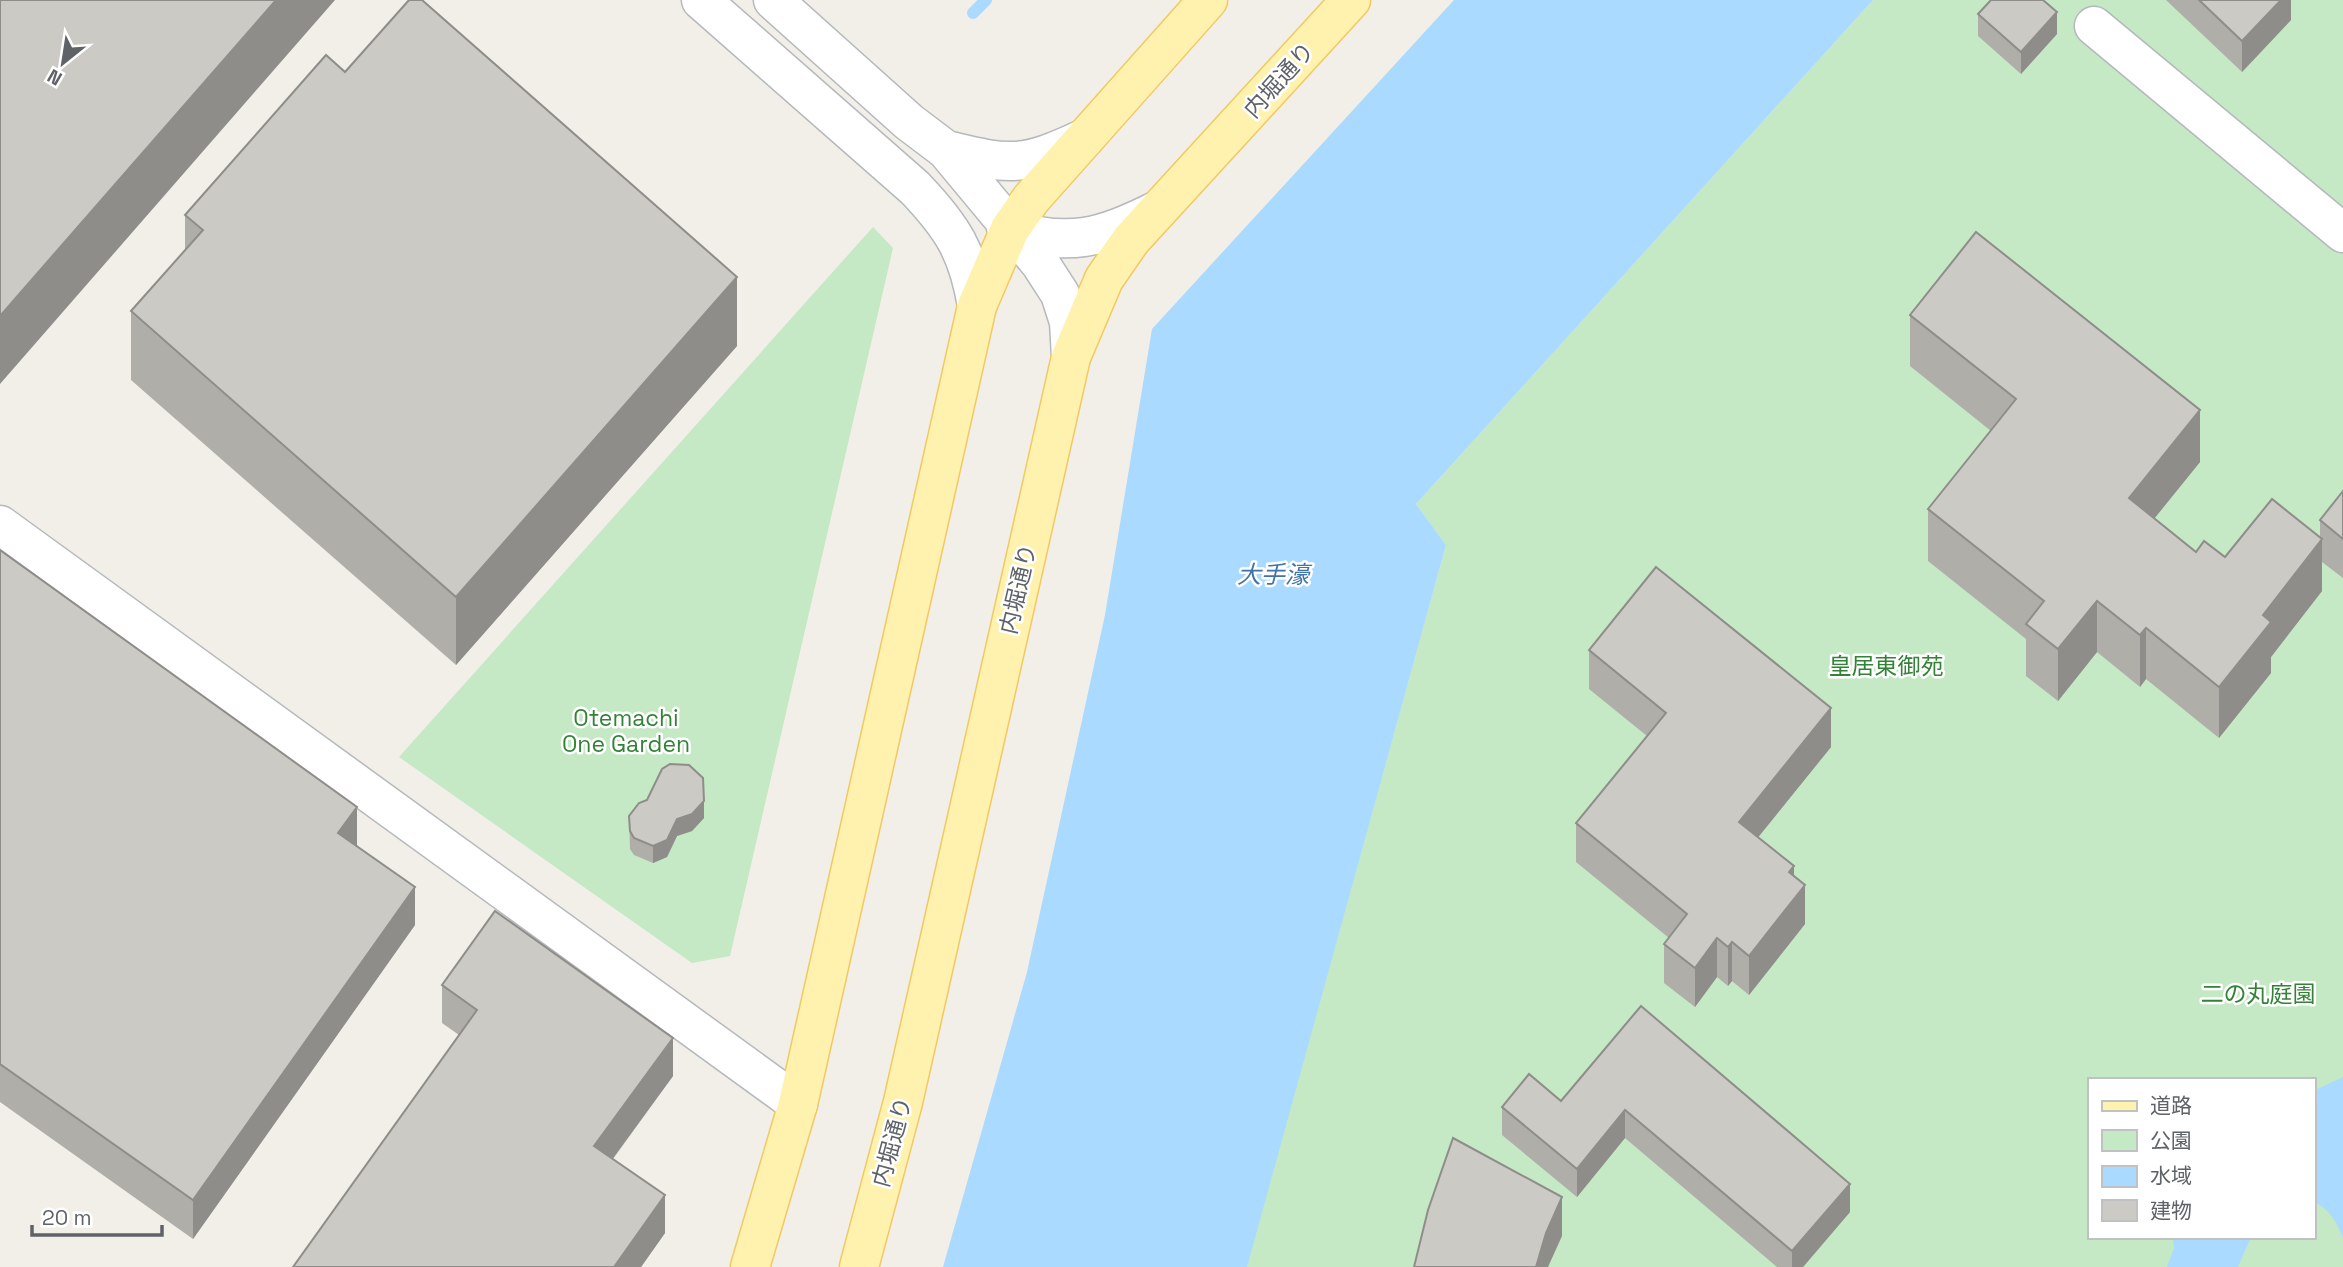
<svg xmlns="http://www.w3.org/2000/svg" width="2343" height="1267" font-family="'Space Grotesk','Noto Sans JP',sans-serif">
<rect width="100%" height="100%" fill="#f1efe8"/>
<path fill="#c5e8c5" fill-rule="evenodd" d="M 1873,0 L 2343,0 L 2343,1267 L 1246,1267 L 1446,545 L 1416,504 ZM 2089,1080 L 2313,1080 L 2313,1237 L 2089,1237 Z
M 873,227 L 893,248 L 730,956 L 692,963 L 399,757 Z"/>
<path fill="#aadaff" d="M 1454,0 L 1873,0 L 1416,504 L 1446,545 L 1247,1267 L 943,1267 L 1027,972 L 1105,615 L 1152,329 Z
M 2343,1077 L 2343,1238 C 2336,1220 2330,1210 2313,1201 L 2313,1091 Z
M 2173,1237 L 2251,1237 L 2238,1267 L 2167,1267 L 2174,1248 Z"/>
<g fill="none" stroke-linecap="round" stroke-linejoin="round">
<path stroke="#aadaff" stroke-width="12" d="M 973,13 L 986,0"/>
<g stroke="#b5b8bc" stroke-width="41">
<path id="minor" d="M 701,0 L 915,188 C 953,228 968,252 977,306
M 773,0 L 909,122 L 946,150 L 1040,263 L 1060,294 L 1069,322 L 1071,357
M 2094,26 L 2343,233
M 946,150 C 1011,166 1023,167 1085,138
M 1006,228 C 1069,248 1101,238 1158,210
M 0,525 L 798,1104"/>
</g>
<g stroke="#f2c960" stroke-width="41">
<path id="major" d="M 750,1267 L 798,1104 L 977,306 L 1010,229 L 1031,199 L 1208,0
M 859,1267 L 903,1102 L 1071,357 L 1104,279 L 1131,240 L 1351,0"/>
</g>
<use href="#minor" stroke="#fff" stroke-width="38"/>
<use href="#major" stroke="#fff2af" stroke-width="38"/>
</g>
<path fill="#afaea9" d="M 2166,0 L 2291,0 L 2291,20 L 2242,72 Z
M 1978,14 L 2057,34 L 2021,74 L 1978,36 Z
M 345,72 L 737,346 L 456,665 L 131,380 L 131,311 L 185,251 L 185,215 Z
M 1910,315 L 2200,462 L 2154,518 L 2196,552 L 2225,557 L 2320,537 L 2320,520 L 2343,491 L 2343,578 L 2322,562 L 2322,591 L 2271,657 L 2271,673 L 2219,738 L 2146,679 L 2140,687 L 2097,652 L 2058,701 L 2026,676 L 2026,639 L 1928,561 L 1928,509 L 1991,431 L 1910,366 Z
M 0,550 L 357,845 L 415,925 L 193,1239 L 0,1102 Z
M 1589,650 L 1831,747 L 1758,837 L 1794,876 L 1805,924 L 1749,995 L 1732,981 L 1728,986 L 1717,977 L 1695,1007 L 1664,983 L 1664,944 L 1669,938 L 1576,862 L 1576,823 L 1647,736 L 1589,689 Z
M 629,816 L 704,818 L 692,831 L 677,836 L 667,857 L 653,863 L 634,855 L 630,849 Z
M 442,985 L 673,1076 L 613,1159 L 665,1233 L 641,1267 L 293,1267 L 459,1035 L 442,1023 Z
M 1641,1006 L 1850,1212 L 1803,1267 L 1777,1267 L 1625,1138 L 1577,1197 L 1502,1135 L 1502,1107 L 1561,1101 Z"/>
<path fill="#8f8d8a" d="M 276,0 L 335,0 L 0,384 L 0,316 Z
M 2281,0 L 2291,0 L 2291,20 L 2242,72 L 2242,41 Z
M 2057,12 L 2057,34 L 2021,74 L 2021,52 Z
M 737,277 L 737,346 L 456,665 L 456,597 Z
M 2200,410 L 2200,462 L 2129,550 L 2129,498 Z
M 2322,539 L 2322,591 L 2271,657 L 2271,673 L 2219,738 L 2219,687 L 2263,615 Z
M 2097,601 L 2097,652 L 2058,701 L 2058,649 Z
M 2146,628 L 2146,679 L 2140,687 L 2140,635 Z
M 1831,708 L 1831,747 L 1739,861 L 1739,822 Z
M 704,801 L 704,818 L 692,831 L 677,836 L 667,857 L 653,863 L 653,846 L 677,819 Z
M 357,807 L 357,845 L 338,871 L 338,833 Z
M 1794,866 L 1794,900 L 1805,885 L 1805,924 L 1749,995 L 1749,956 L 1789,872 Z
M 415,887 L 415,925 L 193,1239 L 193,1200 Z
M 1717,938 L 1717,977 L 1695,1007 L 1695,968 Z
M 1732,942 L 1732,981 L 1728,986 L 1728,947 Z
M 673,1038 L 673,1076 L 594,1184 L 594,1146 Z
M 1625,1110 L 1625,1138 L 1577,1197 L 1577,1169 Z
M 1850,1184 L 1850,1212 L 1803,1267 L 1792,1267 L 1792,1251 Z
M 665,1195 L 665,1233 L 641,1267 L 614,1267 Z
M 1562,1197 L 1562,1236 L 1548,1267 L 1536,1267 L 1546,1233 Z"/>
<path fill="#cccac5" stroke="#8f8d8a" stroke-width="2" d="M 0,0 L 276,0 L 0,316 Z
M 409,0 L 422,0 L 737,277 L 456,597 L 131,311 L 203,230 L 185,215 L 326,55 L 345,72 Z
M 1991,0 L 2043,0 L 2057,12 L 2021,52 L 1978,14 Z
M 2199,0 L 2281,0 L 2242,41 Z
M 1976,232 L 2200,410 L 2129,498 L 2196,552 L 2204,541 L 2225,557 L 2272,499 L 2322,539 L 2263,615 L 2271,622 L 2219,687 L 2146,628 L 2140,635 L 2097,601 L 2058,649 L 2026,624 L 2044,601 L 1928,509 L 2016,399 L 1910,315 Z
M 2343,491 L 2343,539 L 2320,520 Z
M 0,550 L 357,807 L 338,833 L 415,887 L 193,1200 L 0,1064 Z
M 1656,567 L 1831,708 L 1739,822 L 1794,866 L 1789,872 L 1805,885 L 1749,956 L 1732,942 L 1728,947 L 1717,938 L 1695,968 L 1664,944 L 1687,914 L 1576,823 L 1666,713 L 1589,650 Z
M 670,764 L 689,765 L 703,778 L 704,801 L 692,814 L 677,819 L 667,840 L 653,846 L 634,838 L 630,831 L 629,816 L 639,803 L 647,800 L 662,769 Z
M 495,911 L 673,1038 L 594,1146 L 665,1195 L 614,1267 L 293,1267 L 477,1010 L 442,985 Z
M 1641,1006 L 1850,1184 L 1792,1251 L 1625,1110 L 1577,1169 L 1502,1107 L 1529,1074 L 1561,1101 Z
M 1453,1138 L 1562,1197 L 1546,1233 L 1536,1267 L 1414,1267 L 1428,1210 Z"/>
<g text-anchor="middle" stroke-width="5" stroke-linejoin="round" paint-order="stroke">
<g font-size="23" fill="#5f6368" stroke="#fff">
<text transform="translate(1279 80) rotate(-48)" y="8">内堀通り</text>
<text transform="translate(1018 589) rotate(-77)" y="8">内堀通り</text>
<text transform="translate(892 1142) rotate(-75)" y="8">内堀通り</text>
</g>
<g font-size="23" fill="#348238" stroke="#fff">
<text x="1886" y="674">皇居東御苑</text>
<text x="626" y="726">Otemachi<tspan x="626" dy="26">One Garden</tspan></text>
<text x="2258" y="1002">二の丸庭園</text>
</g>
<g font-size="24" font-style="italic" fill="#4174aa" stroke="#fff">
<text x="1273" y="583">大手濠</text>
</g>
</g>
<rect x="2088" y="1078" width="228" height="161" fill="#ffffff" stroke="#bfc1c3" stroke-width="2"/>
<rect x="2102" y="1101" width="35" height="10" fill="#fff2af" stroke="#bfc1c3" stroke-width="2"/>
<text x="2150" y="1113" font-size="21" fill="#5f6368">道路</text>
<rect x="2102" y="1130" width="35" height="21" fill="#c5e8c5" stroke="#bfc1c3" stroke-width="2"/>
<text x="2150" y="1148" font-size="21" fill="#5f6368">公園</text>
<rect x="2102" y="1166" width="35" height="21" fill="#aadaff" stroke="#bfc1c3" stroke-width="2"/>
<text x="2150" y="1183" font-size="21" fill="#5f6368">水域</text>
<rect x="2102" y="1200" width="35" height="21" fill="#cccac5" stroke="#bfc1c3" stroke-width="2"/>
<text x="2150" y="1218" font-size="21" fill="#5f6368">建物</text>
<g transform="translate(63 63) rotate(210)" stroke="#ffffff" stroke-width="5" paint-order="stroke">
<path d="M0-5L12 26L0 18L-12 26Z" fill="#5f6368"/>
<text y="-10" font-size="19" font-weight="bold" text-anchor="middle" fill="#5f6368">N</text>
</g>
<path d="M32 1225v10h130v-10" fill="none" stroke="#5f6368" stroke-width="3.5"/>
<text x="42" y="1225" font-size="21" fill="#5f6368" stroke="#ffffff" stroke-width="5" paint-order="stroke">20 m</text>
</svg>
